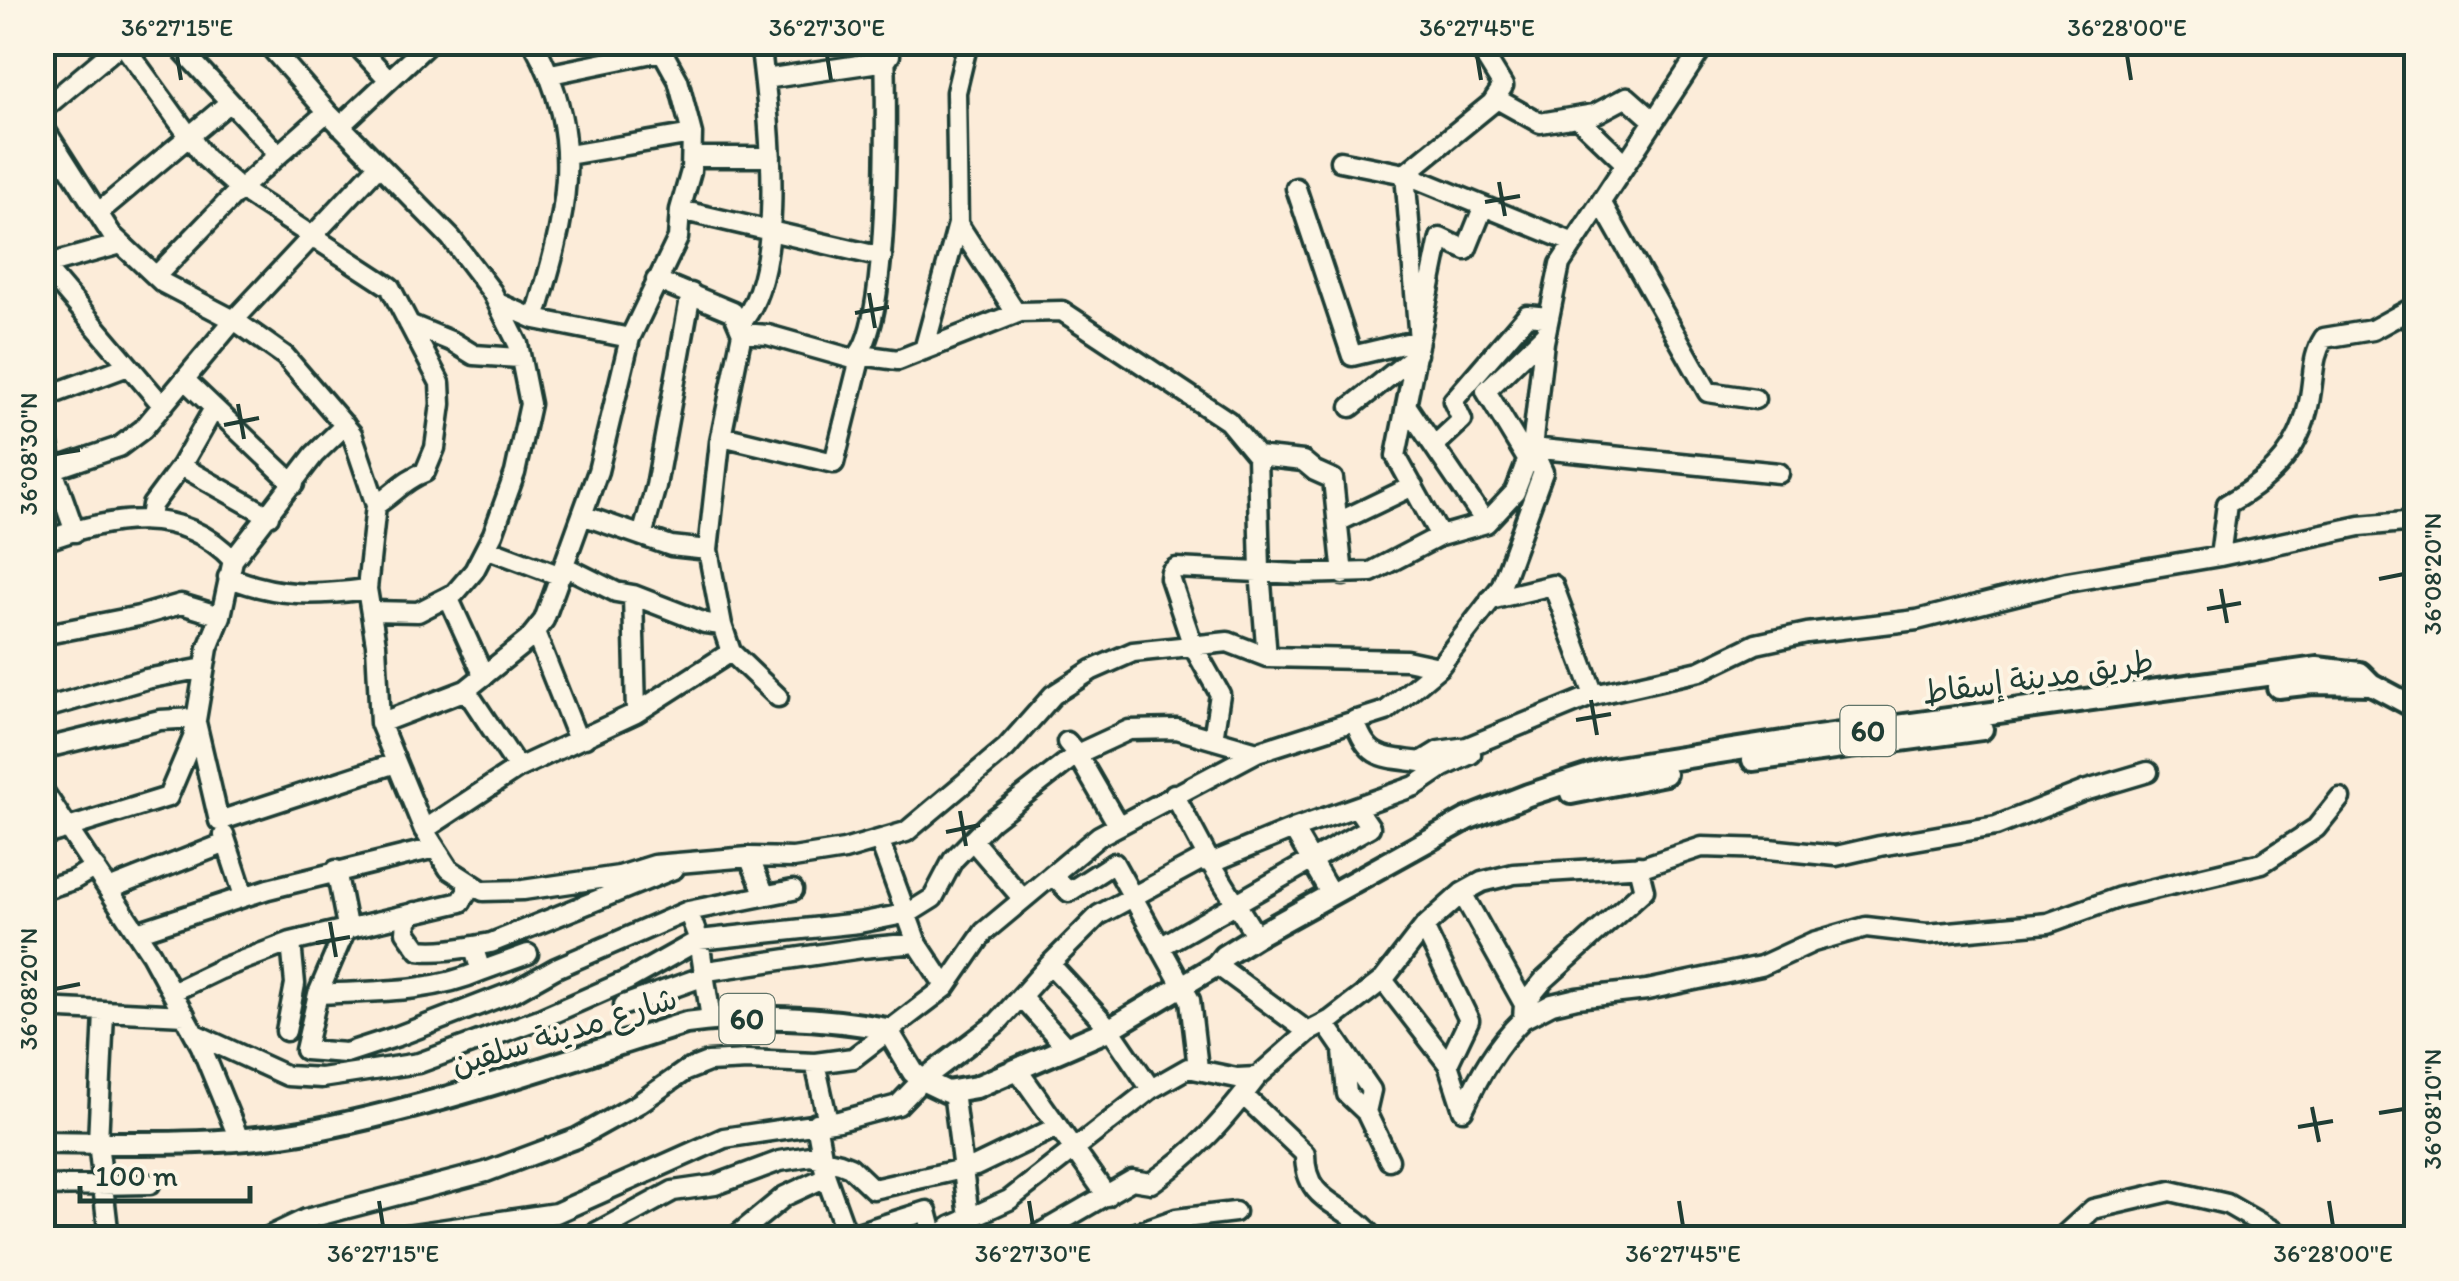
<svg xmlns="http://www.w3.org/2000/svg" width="2459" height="1281" font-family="Itim,'Playpen Sans Arabic',sans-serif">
<rect width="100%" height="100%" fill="#fcecd9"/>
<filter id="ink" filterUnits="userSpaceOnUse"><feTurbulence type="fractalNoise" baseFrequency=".01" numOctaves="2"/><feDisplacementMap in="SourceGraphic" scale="20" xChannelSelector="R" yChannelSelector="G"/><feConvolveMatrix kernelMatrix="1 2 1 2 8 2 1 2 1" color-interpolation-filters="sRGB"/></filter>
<g filter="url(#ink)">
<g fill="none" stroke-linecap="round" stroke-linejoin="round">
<g stroke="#1f3d34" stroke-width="25">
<path id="minor" d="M 175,42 L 278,154
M 266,42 L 327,112 L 451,238 L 492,292 L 518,344 L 530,404 L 515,473 L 493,534 L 474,571 L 455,593 L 418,612 L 371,611
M 354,42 L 389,80
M 533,42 C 588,140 565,219 535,319
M 551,74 L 662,51
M 765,79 L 886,61 L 890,55
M 1495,98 L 1540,123 L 1595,114 L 1627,97 L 1653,120
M 42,110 L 122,43 L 205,158 L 240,189 L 390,287 L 440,383 L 441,404 L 435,448 L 425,472 C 405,479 394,494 376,505
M 1577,117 L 1625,163
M 42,125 L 112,235 L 163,283 L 234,320 L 285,356 L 352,434 L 376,505 L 367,589 L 376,644 L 380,723 L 424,830 L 449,869 L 483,891 L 523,890 L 619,876 L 654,865 L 749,857 L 793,858 L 844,850 L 906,832 L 1006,748 L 1053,695 L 1092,670 L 1133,652 L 1228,642 L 1267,657 L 1406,660 L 1439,667
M 340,126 L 430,42
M 568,155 L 692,134
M 692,157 L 771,157
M 1340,161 L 1405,174 L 1574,243
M 42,168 L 65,163
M 1296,188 L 1352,356 L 1419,340 L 1440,238 L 1466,250 L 1483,208
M 1601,202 L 1708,392 L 1755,399
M 680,210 L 882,257
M 98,213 L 230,102
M 958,224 L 1016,313
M 42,266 L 121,244
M 44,266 L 163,406
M 156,276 L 240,189 L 327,112
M 656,280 L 733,312 L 742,333 L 720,442 L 708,550 L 722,625 L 731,652 L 778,697
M 498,303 L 535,319 L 630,338
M 741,323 C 788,270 769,110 760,42
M 409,324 L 453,342 L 474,355 L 519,358
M 742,333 L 768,335 L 853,359 C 892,340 886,91 885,42
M 924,350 L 958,224 L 956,92 L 968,42
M 186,381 L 294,484
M 42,398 L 128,366
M 1406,405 L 1486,523
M 1351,407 L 1417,354
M 42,414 L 53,470 L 75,532
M 722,436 L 834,463 L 861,355 L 898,360 L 1020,312 L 1062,311 L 1228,421 L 1257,456 L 1260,571 L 1267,657
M 1434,446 L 1462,420 L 1453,401 L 1527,315 L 1549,317
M 1257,456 L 1303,461 L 1315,471 L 1333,479 L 1343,575
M 1527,459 L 1486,391 L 1545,334
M 181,466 L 269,516
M 42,473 L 119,447 L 143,429 L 234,320 L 379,165
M 582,515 L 671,546 L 708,550
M 150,518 L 152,505 L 181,466 L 213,410
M 1338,522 L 1413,486
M 642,536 L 656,486 L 691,293
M 1440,536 L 1396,456 L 1419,340 L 1405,174 L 1492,103 L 1503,86 L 1476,42
M 42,542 C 108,517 180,503 233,560
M 486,548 L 561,576
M 2220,556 L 2227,504 C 2275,477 2304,447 2311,390 C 2314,370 2313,355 2324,338 L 2372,330 L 2416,306
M 564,566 L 616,592 L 633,595 L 705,623 L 722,625
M 228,577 C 279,597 314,596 367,589
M 633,595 L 636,713
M 448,597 L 484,676
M 1490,600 L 1553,585 L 1594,695
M 535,632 L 576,735 L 585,738
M 42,635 L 139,616 L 181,604 L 221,616
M 466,690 L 518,768
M 42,709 L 146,679 L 204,668
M 1355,720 C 1367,760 1383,757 1421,762 L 1439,751 L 1467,747 L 1594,695 L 1700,671 L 1756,644 L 1807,633 L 1917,620 L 2067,582 L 2220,556 L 2360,526 L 2416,521
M 380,723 L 466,690 L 528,640 L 544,620 L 598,471 L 630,338 L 678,238 L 680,210 L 691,171 L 692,134 L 678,80 L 662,51 L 653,42
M 1213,739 L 1220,694 L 1193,646 L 1170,578 L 1171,572 L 1176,568 L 1299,574 L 1371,572 L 1440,536 L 1486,523 L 1515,492 L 1532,448 L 1779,473
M 1067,742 L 1077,754 L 1118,825
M 42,749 L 160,720 L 195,718 L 219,821 L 396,763
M 42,789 L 151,954 L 201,1046 L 239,1139
M 1174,794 L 1209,860 L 1256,936
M 1293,829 L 1330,893
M 424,830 L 518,768 L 636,713 L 731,652
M 224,835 L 244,896
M 42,836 L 168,797 L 193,738 L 208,648 L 221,616 L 233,560 L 314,455 L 345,425
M 972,840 L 1023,899
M 880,842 L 917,943 L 946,987
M 749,857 L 765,895
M 336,870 L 347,926 L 318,994 L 305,1050 L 346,1053 L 398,1036 L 515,991 L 556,968 L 688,911 L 793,890
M 1052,875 L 1069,892 L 1114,863 L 1190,1000 L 1198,1068
M 109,889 L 226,843
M 42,890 L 73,880 L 95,867
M 1462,893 L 1524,1004
M 688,911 L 699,940 L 711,1019
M 415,912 L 407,921 L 406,932 L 419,950 C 442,953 468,947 491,943 L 674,869
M 1424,927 L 1469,1020 L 1448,1064 L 1463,1110 C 1479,1076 1495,1046 1523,1019 L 1524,1004 L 1544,980 L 1644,890 L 1638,866
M 137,932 L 268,889 L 435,848
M 1160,947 L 1370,827 L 1357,808
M 1050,964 L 1110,1029 L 1151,1089
M 1217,965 L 1308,1032
M 481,971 L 528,954
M 1383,980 L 1448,1064
M 172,992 L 220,969 L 291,942 L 461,902 L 467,892 L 467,882
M 318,994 C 372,991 431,993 481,971 L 473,946
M 1021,997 L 1065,1046
M 624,1005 L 705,976 L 707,971 L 862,948 L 917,943
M 42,1008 L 185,1015
M 104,1013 L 98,1142 L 109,1238
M 1523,1019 L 1552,1004 L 1577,998 L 1647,990 L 1761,966 L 1813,942 L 1866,927 L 1927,934 L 2048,923 L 2120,897 L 2262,863 L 2316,828 L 2340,798
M 1325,1023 L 1371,1090 L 1366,1112 L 1389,1160
M 286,1031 L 295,984 L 291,942
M 195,1034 L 287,1076 L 321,1078 L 419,1063 L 542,1018 L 628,980 L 699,940 L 859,923 L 909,913 L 933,898 L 953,860 L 991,821 L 1077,754 L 1129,730 L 1177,729 L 1257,752
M 1343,1051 L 1347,1094 L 1366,1112
M 815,1063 L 828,1122
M 1017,1069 L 1107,1196
M 953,1091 L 969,1217
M 1243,1095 L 1305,1154 C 1305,1206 1346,1201 1374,1238
M 816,1123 L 826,1177 L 848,1238
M 42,1186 L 150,1184
M 848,1236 L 927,1211 L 934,1238 L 952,1226
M 266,1238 L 306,1219 L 486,1172 L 577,1138 L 638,1104 L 685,1071 L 708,1062 L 748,1060 L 815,1063 L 853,1058 L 946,987 L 984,932 L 1099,836 L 1257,752 L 1386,711 L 1439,667 L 1501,587 L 1543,472 L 1532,448 L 1544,342 L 1560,264 L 1706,42
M 385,1238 L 556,1213 L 724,1138 L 839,1121 L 898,1105 L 922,1080 L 997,1023 L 1050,964 L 1099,915 L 1199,861 L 1213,862 L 1293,829 L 1415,786 L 1443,767 L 1471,754 L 1467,747
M 586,1238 L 673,1191 L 715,1185 L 780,1161 L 810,1156 L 840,1163 L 850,1167 L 873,1189 L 976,1166 L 1057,1127
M 734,1238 L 785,1196 L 826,1177
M 960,1238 L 952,1226 L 1009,1200 L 1151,1089 L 1188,1068 L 1237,1078 L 1257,1077 L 1308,1032 L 1331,1020 L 1383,980 L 1424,927 L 1462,893 L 1482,882 L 1514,874 L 1645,866 L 1702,847 L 1769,849 L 1836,856 L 1880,846 L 1996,826 L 2084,791 L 2148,772
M 1032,1238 L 1132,1180 L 1151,1183 C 1197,1151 1223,1122 1257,1077
M 1122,1238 L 1176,1219 L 1235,1212
M 2061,1238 L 2093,1209 L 2171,1191 L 2227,1204 L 2286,1238"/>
</g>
<g stroke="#1f3d34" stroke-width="28">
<path id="major" d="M 2278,687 L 2313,683 L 2371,684
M 1753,760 L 1982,729
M 1571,793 L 1665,774
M 42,1142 C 134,1143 228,1147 318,1129 C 443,1104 564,1061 686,1023 C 751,1014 823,1017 887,1029 L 913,1072 L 922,1080 L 947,1092 L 976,1087 L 1110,1029 L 1217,965 L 1224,956 L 1256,936 L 1467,819 L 1528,795 L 1605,770 L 1796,740 L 2317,668 L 2360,673 L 2371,684 L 2416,708"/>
</g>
<use href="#minor" stroke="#fcf5e5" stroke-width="18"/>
<use href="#major" stroke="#fcf5e5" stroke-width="20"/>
</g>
</g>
<path fill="none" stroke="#1f3d34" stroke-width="4" d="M 177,55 L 181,80M 827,55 L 831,80M 1477,55 L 1481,80M 2127,55 L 2131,80M 1499,182 L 1505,216M 1485,202 L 1520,196M 869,293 L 875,328M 855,313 L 889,307M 238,404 L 244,439M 224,425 L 259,418M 55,454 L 80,450M 2379,579 L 2404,574M 2221,589 L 2227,623M 2207,609 L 2241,603M 1591,700 L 1597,735M 1576,720 L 1611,714M 960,811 L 966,846M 946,832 L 980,825M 330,922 L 336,957M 316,943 L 350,937M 55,989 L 80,984M 2312,1107 L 2319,1142M 2379,1113 L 2404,1109M 2298,1127 L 2333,1121M 379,1201 L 383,1226M 1029,1201 L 1033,1226M 1679,1201 L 1683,1226M 2329,1201 L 2333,1226"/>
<g text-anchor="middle" stroke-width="8" stroke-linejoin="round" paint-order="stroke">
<g fill="#fcf5e5" stroke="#617469" stroke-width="2.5">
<rect x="1840.5" y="706" width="55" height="50" rx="8"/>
<rect x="719.5" y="994" width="55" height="50" rx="8"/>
</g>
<g font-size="30" font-weight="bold" fill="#1f3d34">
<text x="1868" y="741">60</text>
<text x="747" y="1029">60</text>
</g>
<g font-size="32" fill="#1f3d34" stroke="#fcf5e5">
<text transform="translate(2038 677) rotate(-8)" y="11">طريق مدينة إسقاط</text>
<text transform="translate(564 1031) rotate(-17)" y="11">شارع مدينة سلقين</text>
</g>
</g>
<rect width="2459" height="1281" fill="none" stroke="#fcf5e5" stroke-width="110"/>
<path d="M80 1186v15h170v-15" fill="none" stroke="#1f3d34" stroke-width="5"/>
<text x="95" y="1186" font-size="30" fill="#1f3d34" stroke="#fcf5e5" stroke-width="8" paint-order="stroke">100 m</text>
<rect x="55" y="55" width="2349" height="1171" fill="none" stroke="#1f3d34" stroke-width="4"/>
<g font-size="25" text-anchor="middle" fill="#1f3d34">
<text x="177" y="36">36°27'15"E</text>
<text x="827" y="36">36°27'30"E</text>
<text x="1477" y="36">36°27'45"E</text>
<text x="2127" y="36">36°28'00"E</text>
<text transform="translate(28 454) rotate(-90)" y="9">36°08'30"N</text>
<text transform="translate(2432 574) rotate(-90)" y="9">36°08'20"N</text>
<text transform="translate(28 989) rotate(-90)" y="9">36°08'20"N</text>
<text transform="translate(2432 1109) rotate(-90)" y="9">36°08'10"N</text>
<text x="383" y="1262">36°27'15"E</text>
<text x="1033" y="1262">36°27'30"E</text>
<text x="1683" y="1262">36°27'45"E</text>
<text x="2333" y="1262">36°28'00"E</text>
</g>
</svg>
